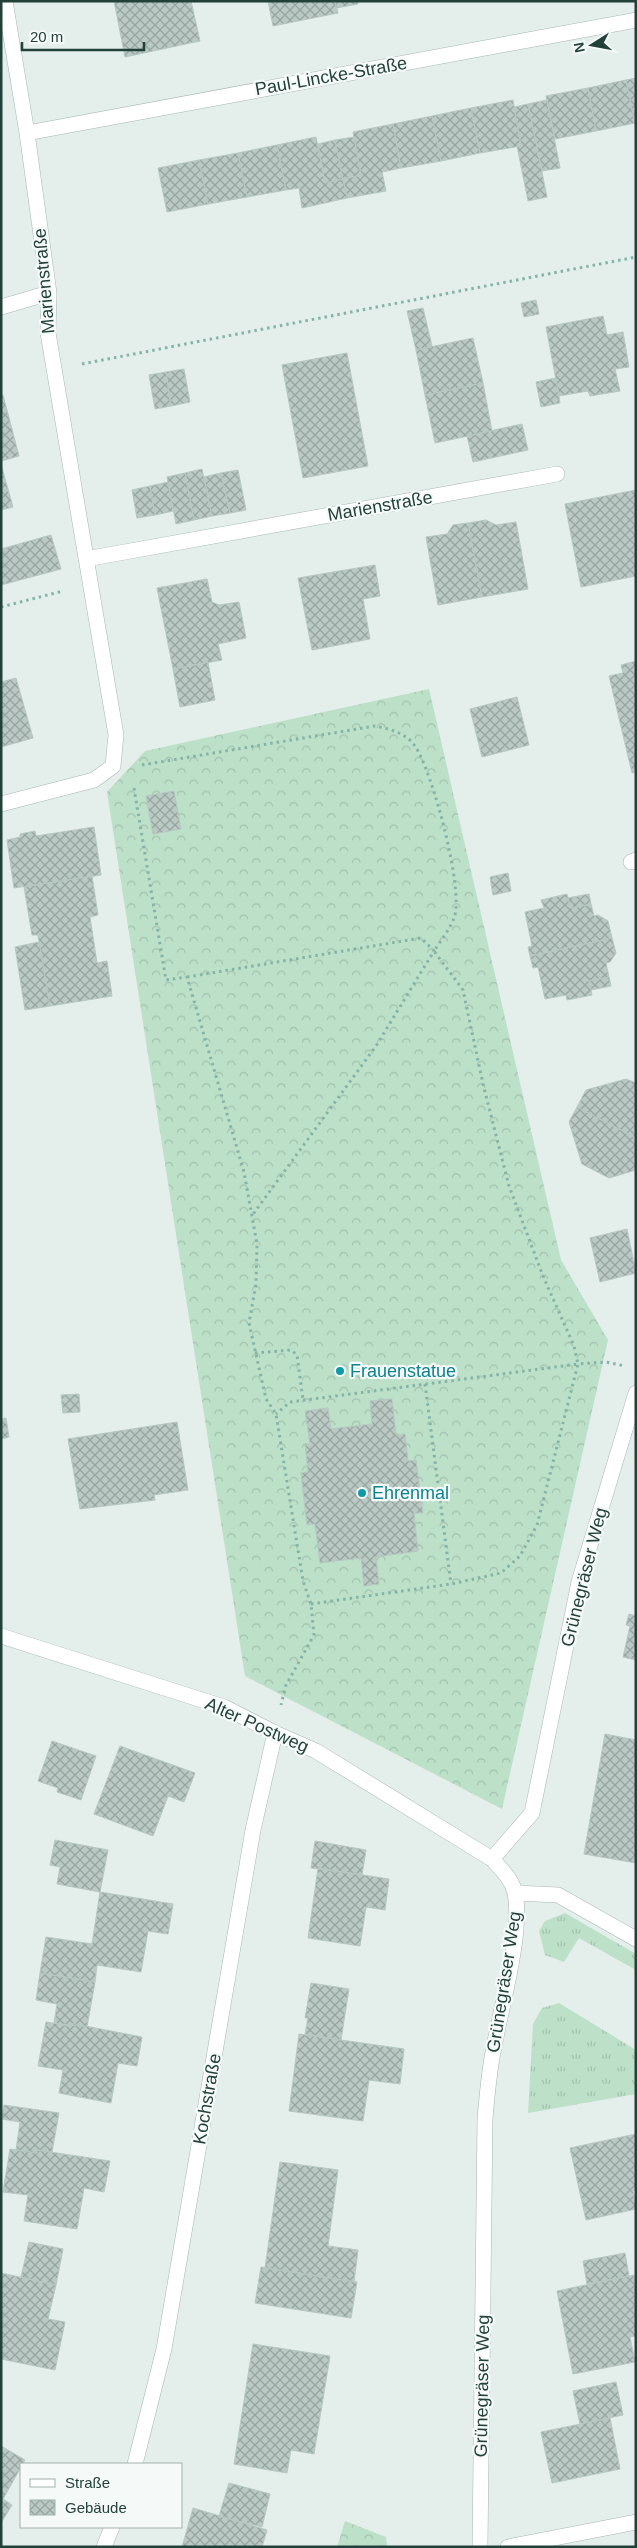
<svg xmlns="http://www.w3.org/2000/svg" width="637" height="2548" font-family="Arial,sans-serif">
<defs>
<pattern id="grass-tufts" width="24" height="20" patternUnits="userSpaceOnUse" patternTransform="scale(1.25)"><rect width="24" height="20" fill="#bde0c9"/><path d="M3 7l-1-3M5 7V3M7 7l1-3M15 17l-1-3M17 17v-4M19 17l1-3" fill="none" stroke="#a2c1ae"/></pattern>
<pattern id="forest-crowns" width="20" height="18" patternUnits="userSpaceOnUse" patternTransform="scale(1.25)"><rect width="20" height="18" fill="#bde0c9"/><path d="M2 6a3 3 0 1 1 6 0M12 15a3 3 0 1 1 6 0" fill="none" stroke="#a2c1ae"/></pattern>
<pattern id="building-cross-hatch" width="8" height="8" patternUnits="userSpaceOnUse" patternTransform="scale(1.25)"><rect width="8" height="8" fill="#bac9c4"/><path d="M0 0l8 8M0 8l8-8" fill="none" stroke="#97a5a0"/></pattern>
</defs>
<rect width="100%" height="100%" fill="#e4eeeb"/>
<path fill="url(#grass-tufts)" d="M 565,1913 L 636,1954 L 636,1970 L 579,1938 L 564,1962 L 545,1955 L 539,1931 L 545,1921 Z
M 559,2003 L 636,2050 L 636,2094 L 528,2113 L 533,2024 L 542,2008 Z"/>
<path fill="url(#forest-crowns)" d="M 429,689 L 561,1260 L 608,1340 L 502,1809 L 245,1676 L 107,792 L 145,751 Z
M 345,2521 L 386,2537 L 387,2547 L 337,2547 Z"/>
<path fill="url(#building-cross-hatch)" stroke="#b6c8c2" d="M 114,1 L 191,1 L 200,41 L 125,57 Z
M 268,1 L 335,1 L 338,13 L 273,26 Z
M 335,1 L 358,1 L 358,4 L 336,8 Z
M 636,78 L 636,130 L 626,80 Z
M 626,80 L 635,123 L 596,131 L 588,88 Z
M 588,88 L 596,131 L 555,139 L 546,96 Z
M 513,100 L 521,146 L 480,153 L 471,108 Z
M 547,100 L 560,168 L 542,171 L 528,104 Z
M 528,104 L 547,197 L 528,201 L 517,146 L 521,146 L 514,107 Z
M 471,108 L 480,153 L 441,161 L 432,116 Z
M 432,116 L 441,161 L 401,168 L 393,124 Z
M 393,124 L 401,168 L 382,172 L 386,191 L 347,198 L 343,179 L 361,175 L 353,132 Z
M 316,137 L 325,183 L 343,179 L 347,198 L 302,208 L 299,188 L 286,190 L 277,145 Z
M 354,137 L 361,175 L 343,179 L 335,140 Z
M 335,140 L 343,179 L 325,183 L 318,144 Z
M 277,145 L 286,190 L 247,197 L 238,153 Z
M 238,153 L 247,197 L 208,204 L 199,160 Z
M 199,160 L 208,204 L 167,212 L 158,168 Z
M 536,300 L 539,314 L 524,317 L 521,303 Z
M 423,308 L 432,346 L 416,350 L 407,311 Z
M 603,316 L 607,335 L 623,332 L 629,367 L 615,369 L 620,391 L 590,396 L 588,391 L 559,396 L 546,327 Z
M 473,338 L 483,383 L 425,395 L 416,350 Z
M 347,353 L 368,466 L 303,478 L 282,365 Z
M 184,369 L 190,402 L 171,406 L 166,372 Z
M 166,372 L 171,406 L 155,409 L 149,375 Z
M 556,378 L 560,403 L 541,407 L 536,382 Z
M 483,383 L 492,431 L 435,443 L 425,395 Z
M 1,395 L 3,395 L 19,456 L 1,461 Z
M 522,424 L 528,450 L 473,462 L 467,436 Z
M 1,464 L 13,507 L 1,510 Z
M 202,469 L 212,516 L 194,520 L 185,473 Z
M 238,470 L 246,510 L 230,513 L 221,473 Z
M 185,473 L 194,520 L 176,524 L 167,477 Z
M 221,473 L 230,513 L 212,516 L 204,477 Z
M 168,482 L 173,511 L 155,515 L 150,486 Z
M 150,486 L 155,515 L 137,518 L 132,490 Z
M 636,490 L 636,576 L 581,587 L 565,504 Z
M 486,520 L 496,525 L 516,522 L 528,589 L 482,597 L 468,523 Z
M 468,523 L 482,597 L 438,605 L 426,537 L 447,534 L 453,525 Z
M 51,535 L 61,569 L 1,585 L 1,549 Z
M 375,565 L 380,596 L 363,599 L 370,639 L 312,650 L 298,578 Z
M 207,579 L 212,602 L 219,605 L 239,602 L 246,638 L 218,644 L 222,660 L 173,669 L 157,588 Z
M 636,661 L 636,772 L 632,773 L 609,676 L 623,673 L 621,665 Z
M 208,662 L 215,700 L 180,707 L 173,669 Z
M 16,678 L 33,738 L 1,747 L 1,682 Z
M 517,697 L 529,745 L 482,757 L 470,709 Z
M 174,791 L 181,829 L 153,834 L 146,796 Z
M 94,827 L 101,875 L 14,888 L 7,840 L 20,837 L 20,834 L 35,831 L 36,836 Z
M 508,873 L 511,891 L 493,895 L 490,877 Z
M 92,876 L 98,915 L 90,917 L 97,963 L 107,961 L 112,996 L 50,1006 L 38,935 L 32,935 L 24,887 Z
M 567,894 L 571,908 L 591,904 L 594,916 L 598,915 L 608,921 L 612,938 L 530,956 L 528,947 L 532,946 L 525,912 L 544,908 L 541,900 Z
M 589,894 L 591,904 L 571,908 L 568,898 Z
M 612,938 L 616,953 L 610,962 L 606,963 L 609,977 L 589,981 L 592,995 L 567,1000 L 566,995 L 545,999 L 538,967 L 533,968 L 530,956 Z
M 39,942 L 50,1006 L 25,1010 L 15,947 Z
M 609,977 L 611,986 L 591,990 L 589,981 Z
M 626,1079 L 636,1083 L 636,1138 L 577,1107 L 586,1090 Z
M 577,1107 L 636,1138 L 636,1170 L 609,1178 L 582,1164 L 569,1122 Z
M 627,1229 L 636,1273 L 600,1282 L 590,1238 Z
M 79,1394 L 80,1412 L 63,1413 L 61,1395 Z
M 392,1399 L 396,1435 L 405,1434 L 408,1461 L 416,1460 L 423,1513 L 414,1513 L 418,1551 L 376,1557 L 379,1584 L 364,1586 L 361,1558 L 320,1563 L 315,1524 L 307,1525 L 301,1473 L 308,1472 L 305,1444 L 310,1444 L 305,1411 L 328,1408 L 331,1429 L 372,1424 L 370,1401 Z
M 6,1418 L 9,1437 L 1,1439 L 1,1419 Z
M 177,1422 L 188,1490 L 154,1495 L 155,1500 L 80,1509 L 68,1439 Z
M 629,1614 L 636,1616 L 636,1660 L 623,1657 L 630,1626 L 626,1625 Z
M 605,1734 L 636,1740 L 636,1863 L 584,1854 Z
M 52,1741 L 96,1756 L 81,1800 L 57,1792 L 58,1788 L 38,1781 Z
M 120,1746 L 195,1773 L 184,1802 L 168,1796 L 153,1836 L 94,1814 Z
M 55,1840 L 108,1850 L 100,1892 L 57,1884 L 60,1867 L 50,1865 Z
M 315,1841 L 366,1850 L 362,1875 L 311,1868 Z
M 318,1868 L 389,1879 L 385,1910 L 366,1907 L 360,1946 L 308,1938 Z
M 100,1892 L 173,1904 L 168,1934 L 148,1931 L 141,1972 L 97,1965 L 95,1982 L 40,1973 L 46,1937 L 92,1944 Z
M 40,1973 L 95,1982 L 87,2027 L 54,2023 L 57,2004 L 36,2000 Z
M 311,1983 L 349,1989 L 341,2040 L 305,2034 L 308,2018 L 305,2018 Z
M 46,2022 L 70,2026 L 70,2023 L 142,2037 L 137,2066 L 118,2063 L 111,2103 L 59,2093 L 63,2070 L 38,2066 Z
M 299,2034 L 404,2049 L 400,2084 L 369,2080 L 363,2121 L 289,2111 Z
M 4,2105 L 59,2113 L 52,2152 L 37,2150 L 37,2153 L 16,2150 L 20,2122 L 2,2119 Z
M 636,2134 L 636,2190 L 633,2190 L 636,2209 L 586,2220 L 570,2148 Z
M 10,2149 L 37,2153 L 37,2150 L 110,2161 L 104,2192 L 84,2188 L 77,2229 L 24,2221 L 28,2195 L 3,2192 Z
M 280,2162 L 338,2170 L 328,2246 L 358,2250 L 354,2282 L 265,2268 Z
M 29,2242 L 63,2249 L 56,2285 L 21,2277 Z
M 625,2253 L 629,2276 L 587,2284 L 583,2261 Z
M 261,2267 L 357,2282 L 351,2318 L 255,2303 Z
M 1,2273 L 56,2285 L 48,2319 L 65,2322 L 55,2370 L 1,2359 Z
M 634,2275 L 636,2336 L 630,2337 L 635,2362 L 573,2374 L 557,2291 Z
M 253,2344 L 330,2356 L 314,2454 L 291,2450 L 287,2473 L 234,2464 Z
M 616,2382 L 623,2415 L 580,2424 L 573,2391 Z
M 610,2418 L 620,2469 L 552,2483 L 541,2432 Z
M 1,2446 L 25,2460 L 3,2499 L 12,2505 L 1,2523 Z
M 229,2483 L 270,2494 L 262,2527 L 219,2516 Z
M 193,2508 L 267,2530 L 262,2547 L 182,2547 Z"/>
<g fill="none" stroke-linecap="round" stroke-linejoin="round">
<g stroke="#a6b7b3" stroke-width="16">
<path id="minor" d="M 27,133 L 636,20
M 1,307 L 49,293
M 86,559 L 557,474
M 1,804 L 94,780 L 113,766 L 116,735 L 48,333 L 49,293 L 27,133 L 5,1
M 631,862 L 636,860
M 1,1636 L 224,1707 L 275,1733 L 316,1751 L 492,1859 C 501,1869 512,1879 515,1893 C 523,1932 501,2007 494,2047 C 489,2071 487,2095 485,2119 L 480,2547
M 492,1859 L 532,1813 L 579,1582 L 636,1393
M 515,1893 L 558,1895 L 636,1939
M 135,2464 L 164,2349 L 253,1830 L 275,1733
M 104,2547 L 112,2527
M 508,2547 L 636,2522"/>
</g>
<path stroke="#84b3a8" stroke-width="3" stroke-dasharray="2.5 4" stroke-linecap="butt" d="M 82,364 L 636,257
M 1,607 L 63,591
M 142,765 L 375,726 C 390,729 406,733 415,746 C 432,770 465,892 454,918 C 450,929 441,940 434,951 L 463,990 L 483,1084 L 509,1186 L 543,1276 L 574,1346 L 578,1364 L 290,1402 L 276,1414
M 134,788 L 166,980 L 187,977 L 244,1172 L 257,1244 L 256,1284 L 249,1323 L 266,1399 L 276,1414 L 303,1581 L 311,1604 L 314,1635 L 286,1685 L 281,1705
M 187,977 L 421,938 L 434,951 L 376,1046 L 251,1217
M 255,1353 L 291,1350 L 297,1355 L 303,1400
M 425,1384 L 451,1584
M 311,1604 L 451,1584 L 501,1573 L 520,1556 L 537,1525 L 578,1364 L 606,1362 L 625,1366"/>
<use href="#minor" stroke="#fff" stroke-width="15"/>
</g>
<g fill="#0f9aa8" stroke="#f5faf8" stroke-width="2">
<circle cx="340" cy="1371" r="5"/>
<circle cx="362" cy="1493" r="5"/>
</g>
<g text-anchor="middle" stroke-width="4.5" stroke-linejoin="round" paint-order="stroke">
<g font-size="18" fill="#23413b" stroke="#f5faf8">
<text transform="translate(331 76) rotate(-10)" y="6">Paul-Lincke-Straße</text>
<text transform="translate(44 281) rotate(-95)" y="6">Marienstraße</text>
<text transform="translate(380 506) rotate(-10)" y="6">Marienstraße</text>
<text transform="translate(584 1577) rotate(-76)" y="6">Grünegräser Weg</text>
<text transform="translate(257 1725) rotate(24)" y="6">Alter Postweg</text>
<text transform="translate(504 1982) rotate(-81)" y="6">Grünegräser Weg</text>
<text transform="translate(207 2099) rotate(-80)" y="6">Kochstraße</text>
<text transform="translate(482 2386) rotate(-89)" y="6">Grünegräser Weg</text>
</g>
<g font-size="18" fill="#0d838f" stroke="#f5faf8" text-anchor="start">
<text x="350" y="1377">Frauenstatue</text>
<text x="372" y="1499">Ehrenmal</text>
</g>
</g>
<rect width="637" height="2548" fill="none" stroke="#23413b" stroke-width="5"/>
<rect x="20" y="2463" width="162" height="65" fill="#f5faf8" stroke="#a1b0ac"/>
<rect x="30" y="2479" width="25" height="8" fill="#ffffff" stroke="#a1b0ac"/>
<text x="65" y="2488" font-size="15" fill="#23413b">Straße</text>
<rect x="30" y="2500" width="25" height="15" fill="url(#building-cross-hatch)" stroke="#a1b0ac"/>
<text x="65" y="2513" font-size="15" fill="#23413b">Gebäude</text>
<g transform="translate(592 45) rotate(259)" stroke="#f5faf8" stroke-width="4" paint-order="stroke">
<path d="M0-4L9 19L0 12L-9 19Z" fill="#23413b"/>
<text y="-8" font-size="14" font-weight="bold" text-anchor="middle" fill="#23413b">N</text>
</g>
<path d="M22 42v8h122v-8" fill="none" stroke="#23413b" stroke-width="2.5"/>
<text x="30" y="42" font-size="15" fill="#23413b" stroke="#f5faf8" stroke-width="4" paint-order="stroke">20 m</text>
</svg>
